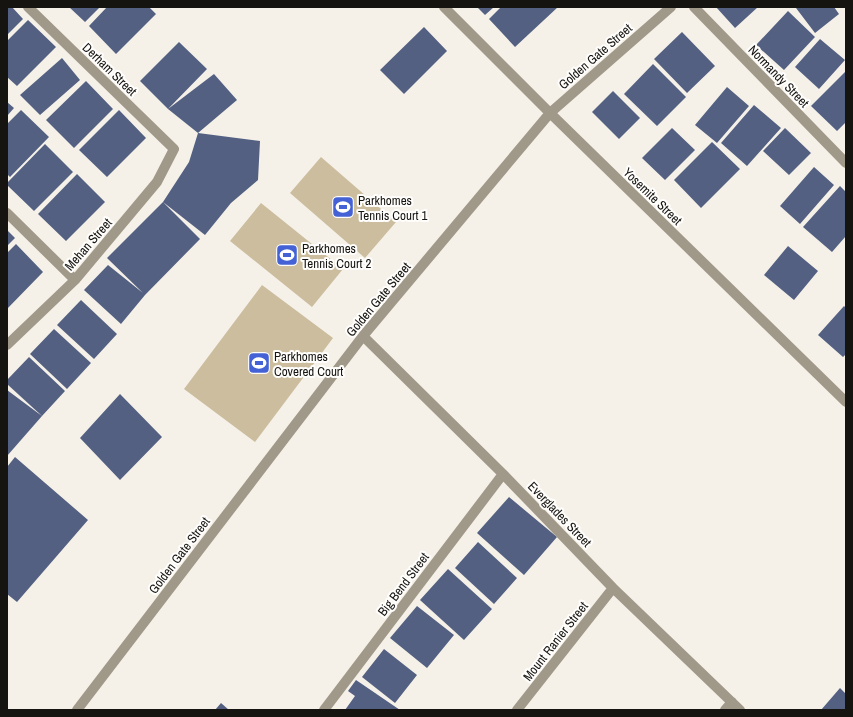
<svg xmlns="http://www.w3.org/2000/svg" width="853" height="717" font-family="'Archivo Narrow',sans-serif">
<rect width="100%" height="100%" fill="#f5f1e8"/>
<path fill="#cbbd9e" d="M 321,157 L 396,222 L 365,258 L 290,193 Z
M 261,203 L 343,269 L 312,307 L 230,241 Z
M 262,285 L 333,338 L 255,442 L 184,389 Z"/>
<path fill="#536082" d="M 7,7 L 12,7 L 23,19 L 7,35 Z
M 69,7 L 100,7 L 85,22 Z
M 107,7 L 149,7 L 156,14 L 116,54 L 89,26 Z
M 477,7 L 494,7 L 485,15 Z
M 501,7 L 558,7 L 515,47 L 489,19 Z
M 716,7 L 758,7 L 735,28 Z
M 798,7 L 834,7 L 839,14 L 815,33 L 796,8 Z
M 788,11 L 815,37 L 784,70 L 756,45 Z
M 28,20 L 56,47 L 17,86 L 7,77 L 7,41 Z
M 424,27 L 447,51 L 404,94 L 380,70 Z
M 682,32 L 715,66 L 687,93 L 654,59 Z
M 820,39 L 845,60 L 819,89 L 795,67 Z
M 179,42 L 207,69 L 168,109 L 140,81 Z
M 62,58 L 80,80 L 40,115 L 20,95 Z
M 653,64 L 686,97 L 657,126 L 624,94 Z
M 846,71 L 846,122 L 837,131 L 811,106 Z
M 214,74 L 237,100 L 198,133 L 168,109 Z
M 86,81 L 113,109 L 74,148 L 46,120 Z
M 727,87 L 749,106 L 717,143 L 695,125 Z
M 613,91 L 640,118 L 619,139 L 592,112 Z
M 7,102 L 14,108 L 7,116 Z
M 754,105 L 781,128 L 747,166 L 721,143 Z
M 21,110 L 49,137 L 10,177 L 7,174 L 7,124 Z
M 119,110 L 146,138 L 107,177 L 79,150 Z
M 672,128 L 695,150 L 665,180 L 642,158 Z
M 785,128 L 811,153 L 789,175 L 763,151 Z
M 198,133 L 260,141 L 258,180 L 231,203 L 205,235 L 163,202 L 189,162 Z
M 712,142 L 740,169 L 701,208 L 674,180 Z
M 45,144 L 73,172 L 34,211 L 7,185 L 7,183 Z
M 814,167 L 834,185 L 800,224 L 780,206 Z
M 77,174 L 105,202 L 66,241 L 38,214 Z
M 840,186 L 846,192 L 846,236 L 832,252 L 803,227 Z
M 163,202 L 200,239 L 145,295 L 121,324 L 84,290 L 108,265 L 143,293 L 107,258 Z
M 7,230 L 15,238 L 7,246 Z
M 16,244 L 43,272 L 7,309 L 7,253 Z
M 788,246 L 818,271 L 794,300 L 764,275 Z
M 81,300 L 117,334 L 94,359 L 57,325 Z
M 844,306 L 846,308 L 846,354 L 843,357 L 818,335 Z
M 54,329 L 91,363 L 67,389 L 30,354 Z
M 29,357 L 65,391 L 42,416 L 7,384 L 7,380 Z
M 7,390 L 42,416 L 7,456 Z
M 120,394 L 162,437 L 120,480 L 80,438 Z
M 15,457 L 88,520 L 17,602 L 7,594 L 7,467 Z
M 509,497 L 557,537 L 524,575 L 477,533 Z
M 478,542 L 517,578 L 494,604 L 455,568 Z
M 448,569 L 492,609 L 464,640 L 420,600 Z
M 417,606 L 454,635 L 427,668 L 390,638 Z
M 384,649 L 417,675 L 395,703 L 362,677 Z
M 356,680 L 400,710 L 345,710 L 355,696 L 348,691 Z
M 840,688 L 846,694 L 846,710 L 821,710 Z
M 221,703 L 229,710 L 215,710 Z"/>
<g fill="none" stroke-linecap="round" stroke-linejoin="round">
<path stroke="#a09888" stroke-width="10" d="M 444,7 L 550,113 L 846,402
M 694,7 L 846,163
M 7,213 L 75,280
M 363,336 L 503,474 L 613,588 L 740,710
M 7,345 L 75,280 L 157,182 L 174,149 L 28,7
M 77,710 L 363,336 L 550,113 L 671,7
M 324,710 L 503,474
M 517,710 L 613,588
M 725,710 L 732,702"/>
</g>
<defs>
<g id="stadium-square" transform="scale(1.15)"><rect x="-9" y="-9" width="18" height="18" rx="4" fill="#4462d5" stroke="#fffefc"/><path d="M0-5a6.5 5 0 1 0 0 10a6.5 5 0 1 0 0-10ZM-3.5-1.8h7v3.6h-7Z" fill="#fff"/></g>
</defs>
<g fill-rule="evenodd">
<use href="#stadium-square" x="343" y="207"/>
<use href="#stadium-square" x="287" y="255"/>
<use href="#stadium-square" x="259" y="363"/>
</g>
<g text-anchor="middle" stroke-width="4" stroke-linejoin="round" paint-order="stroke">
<g font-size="13" fill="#151411" stroke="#fffefc">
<text transform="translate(595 56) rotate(-41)" y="5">Golden Gate Street</text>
<text transform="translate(110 69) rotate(44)" y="5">Derham Street</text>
<text transform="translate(779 76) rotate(46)" y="5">Normandy Street</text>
<text transform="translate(653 196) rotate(44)" y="5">Yosemite Street</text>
<text transform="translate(88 244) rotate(-49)" y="5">Mehan Street</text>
<text transform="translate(378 299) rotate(-50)" y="5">Golden Gate Street</text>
<text transform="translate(560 514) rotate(46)" y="5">Everglades Street</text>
<text transform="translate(179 555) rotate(-53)" y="5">Golden Gate Street</text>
<text transform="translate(403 584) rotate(-53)" y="5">Big Bend Street</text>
<text transform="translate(555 641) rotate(-52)" y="5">Mount Ranier Street</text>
</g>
<g font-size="13" fill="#151411" stroke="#fffefc" text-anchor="start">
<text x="358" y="205">Parkhomes<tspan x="358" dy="15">Tennis Court 1</tspan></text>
<text x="302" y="253">Parkhomes<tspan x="302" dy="15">Tennis Court 2</tspan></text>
<text x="274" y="361">Parkhomes<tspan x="274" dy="15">Covered Court</tspan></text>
</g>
</g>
<rect width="853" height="717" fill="none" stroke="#151411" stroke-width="16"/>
</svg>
